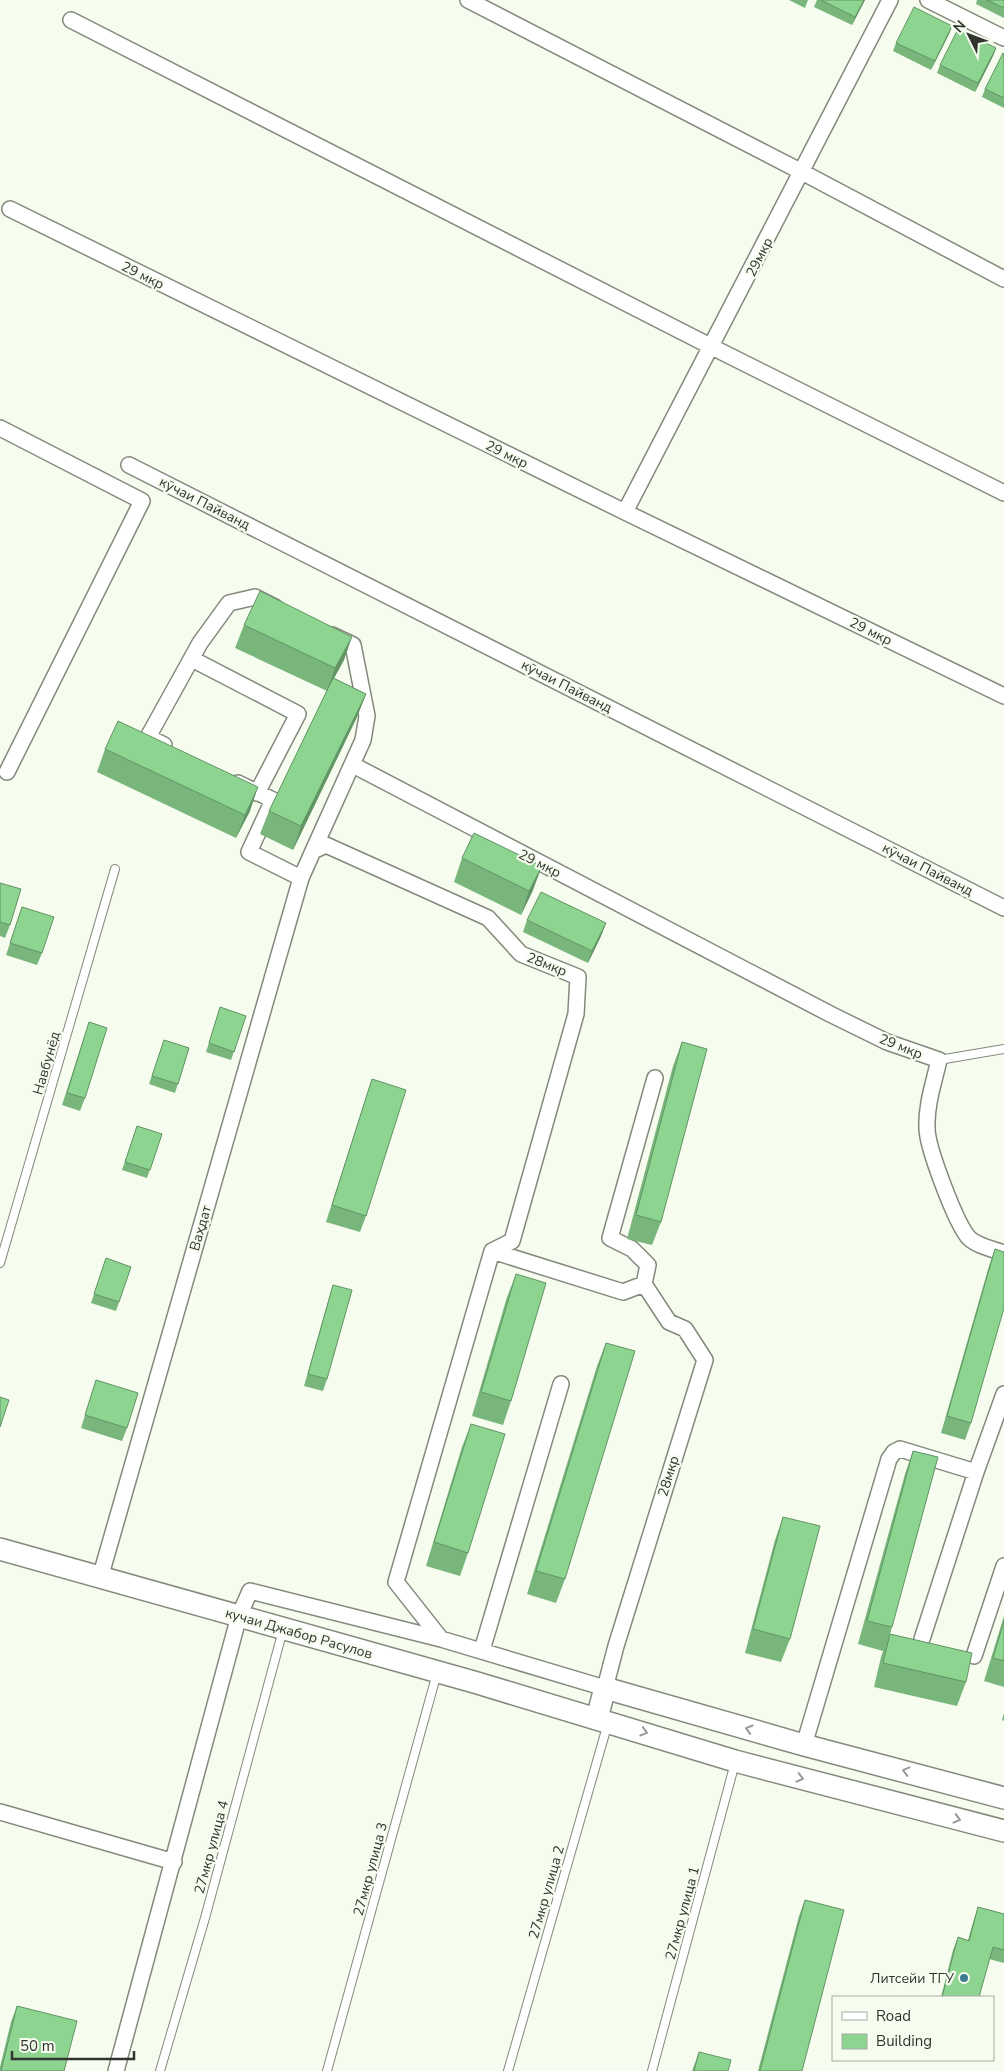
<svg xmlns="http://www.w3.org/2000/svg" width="1004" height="2071" font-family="'Nunito Sans',sans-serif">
<rect width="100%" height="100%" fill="#f6fcee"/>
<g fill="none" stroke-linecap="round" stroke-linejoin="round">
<g stroke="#84897d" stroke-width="10">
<path id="lane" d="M 939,1060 L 1004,1049
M 0,1263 L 115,869
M 160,2071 L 205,1918 L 283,1630
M 327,2071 L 437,1673
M 508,2071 L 608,1723
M 652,2071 L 735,1763"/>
</g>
<g stroke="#84897d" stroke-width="18">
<path id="street" d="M 468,0 L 802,172 L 1004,279
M 928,0 L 1004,38
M 71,20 L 712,347 L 1004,493
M 10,209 L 625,512 L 1004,696
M 0,428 L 142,501 L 7,772
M 129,465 L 1004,908
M 625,512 L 890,0
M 192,659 L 298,714 L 257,793
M 164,745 L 148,737 L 200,643 L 229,603 L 255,597 L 275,607
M 353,765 L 830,1014 L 887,1042 L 939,1060 C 934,1082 926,1105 927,1128 C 927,1147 956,1224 969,1238 C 977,1246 993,1249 1004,1253
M 238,783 L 273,800 L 249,852 L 301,878
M 313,851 L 363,740 L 367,716 L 353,645 L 332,635
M 644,1284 L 669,1322 L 685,1329 L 705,1360 L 616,1646 L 605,1688 L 441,1639 L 396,1582 L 492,1251 L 623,1292 L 644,1284 L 648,1265 L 632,1249 L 610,1238 L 655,1078
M 976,1472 L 1004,1394
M 100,1578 L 301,878 L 313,851 L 326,845 L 488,918 L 521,954 L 578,977 L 576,1014 L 512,1241 L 492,1251
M 482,1650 L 561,1384
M 974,1656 L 1004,1566
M 804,1745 L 889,1459 L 894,1452 L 900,1449 L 976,1472 L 922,1639
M 0,1812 L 174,1862
M 116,2071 L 239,1616 L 250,1591 L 441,1639"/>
</g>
<g stroke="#84897d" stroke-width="24">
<path id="secondary" d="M 0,1549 L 474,1682 L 735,1761 L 1004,1831
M 597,1718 L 605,1688 L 804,1745 L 1004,1798"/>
</g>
<use href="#lane" stroke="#fff" stroke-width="8"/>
<use href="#street" stroke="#fff" stroke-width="15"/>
<use href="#secondary" stroke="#fff" stroke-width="21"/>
</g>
<path fill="#78b67c" d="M 789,0 L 808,0 L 805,8 Z
M 817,0 L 865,0 L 852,25 L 814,7 Z
M 977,0 L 1004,0 L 1004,18 L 976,4 Z
M 952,26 L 949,34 L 931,70 L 893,51 L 896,43 Z
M 996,48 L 993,56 L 975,92 L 937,73 L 940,65 Z
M 1004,54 L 1004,108 L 982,97 L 985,89 Z
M 244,625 L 344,660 L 334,678 L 366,694 L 357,717 L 293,850 L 260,834 L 269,811 L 327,691 L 235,648 Z
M 105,749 L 250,811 L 236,838 L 97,772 Z
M 462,858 L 533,890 L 521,915 L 454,882 Z
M 0,883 L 10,925 L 5,938 L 0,936 Z
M 22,907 L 42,953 L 37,965 L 6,955 Z
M 527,920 L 606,923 L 601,936 L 588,963 L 523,932 Z
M 220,1008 L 246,1016 L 231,1060 L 206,1052 Z
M 89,1022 L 85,1098 L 80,1111 L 62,1105 Z
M 164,1040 L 189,1048 L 175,1093 L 149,1084 Z
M 682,1042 L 661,1222 L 652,1245 L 627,1239 L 673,1066 Z
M 372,1079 L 366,1216 L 360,1232 L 326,1222 Z
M 137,1126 L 162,1134 L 147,1178 L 122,1170 Z
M 995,1249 L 971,1423 L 965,1440 L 941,1433 L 989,1266 Z
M 106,1258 L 131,1267 L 116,1311 L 91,1303 Z
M 516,1274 L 511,1401 L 503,1425 L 472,1416 L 507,1297 Z
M 333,1285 L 327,1379 L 323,1391 L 304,1386 L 329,1298 Z
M 606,1343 L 565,1579 L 556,1603 L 527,1594 L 597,1366 Z
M 96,1380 L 127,1428 L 122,1441 L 81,1428 Z
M 471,1424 L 468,1553 L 460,1576 L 426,1566 L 462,1447 Z
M 913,1451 L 892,1627 L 890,1634 L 966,1682 L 957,1706 L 874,1687 L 881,1657 L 883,1651 L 858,1644 L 905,1474 Z
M 783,1517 L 790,1639 L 781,1662 L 745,1653 L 775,1540 Z
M 1004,1616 L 1004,1687 L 984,1681 Z
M 1004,1713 L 1004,1721 L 1002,1720 Z
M 805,1900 L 802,2071 L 758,2071 L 799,1916 Z
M 978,1907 L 1004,1914 L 1004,1963 L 989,1959 L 979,1997 L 941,1997 L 953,1950 L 958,1937 L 968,1940 L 974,1919 Z
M 17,2006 L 64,2071 L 0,2071 L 0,2067 L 11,2022 Z
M 699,2052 L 728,2071 L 692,2071 Z"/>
<path fill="#629465" d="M 864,0 L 865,0 L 852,25 L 855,17 Z
M 952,26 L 949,34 L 931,70 L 935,61 Z
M 996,48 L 993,56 L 975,92 L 978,83 Z
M 352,637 L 344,660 L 327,691 L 335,668 Z
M 366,694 L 357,717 L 293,850 L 301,826 Z
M 258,787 L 250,811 L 236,838 L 245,815 Z
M 542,866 L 533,890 L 521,915 L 529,891 Z
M 606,923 L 601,936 L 588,963 L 592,951 Z"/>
<path fill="#8cd490" stroke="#629465" d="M 821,0 L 864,0 L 855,17 Z
M 987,0 L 1004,0 L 1004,8 Z
M 914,7 L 952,26 L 935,61 L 896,43 Z
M 958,29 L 996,48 L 978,83 L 940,65 Z
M 1003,53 L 1004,54 L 1004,98 L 985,89 Z
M 260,591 L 352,637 L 335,668 L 244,625 Z
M 333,678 L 366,694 L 301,826 L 269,811 Z
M 118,721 L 258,787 L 245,815 L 105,749 Z
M 474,833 L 542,866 L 529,891 L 462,858 Z
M 0,883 L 21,889 L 10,925 L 0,922 Z
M 541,892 L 606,923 L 592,951 L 527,920 Z
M 22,907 L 54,917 L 42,953 L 10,943 Z
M 220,1007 L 246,1016 L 234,1052 L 209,1043 Z
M 89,1022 L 107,1028 L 85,1098 L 67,1093 Z
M 164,1040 L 189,1048 L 178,1084 L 152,1076 Z
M 682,1042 L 707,1049 L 661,1222 L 636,1215 Z
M 372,1079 L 406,1090 L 366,1216 L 332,1205 Z
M 137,1126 L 162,1134 L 150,1170 L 125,1162 Z
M 995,1249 L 1004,1252 L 1004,1308 L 971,1423 L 947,1416 Z
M 106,1258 L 131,1267 L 119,1302 L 94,1294 Z
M 516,1274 L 546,1283 L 511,1401 L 481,1392 Z
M 333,1285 L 352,1290 L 327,1379 L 308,1374 Z
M 606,1343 L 635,1351 L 565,1579 L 536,1571 Z
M 96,1380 L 138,1393 L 127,1428 L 85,1415 Z
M 0,1397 L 9,1400 L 0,1427 Z
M 471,1424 L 505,1434 L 468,1553 L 434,1542 Z
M 913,1451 L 938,1457 L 892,1627 L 867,1621 Z
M 783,1517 L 820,1526 L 790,1639 L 753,1629 Z
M 1004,1621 L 1004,1661 L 993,1658 Z
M 890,1634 L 972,1653 L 966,1682 L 883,1663 Z
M 805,1900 L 844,1910 L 802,2071 L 760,2071 Z
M 978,1907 L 1004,1914 L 1004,1950 L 993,1947 L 979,1997 L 942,1997 L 958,1937 L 969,1941 Z
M 17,2006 L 77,2021 L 64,2071 L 1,2071 Z
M 699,2052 L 731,2060 L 728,2071 L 694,2071 Z"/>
<defs><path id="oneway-chevron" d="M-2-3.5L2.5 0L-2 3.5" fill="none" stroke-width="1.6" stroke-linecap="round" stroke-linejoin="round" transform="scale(1.25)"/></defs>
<g stroke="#989a97">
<use href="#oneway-chevron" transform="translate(749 1729) rotate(-164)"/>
<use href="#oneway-chevron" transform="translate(644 1732) rotate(17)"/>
<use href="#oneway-chevron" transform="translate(906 1771) rotate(-165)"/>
<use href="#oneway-chevron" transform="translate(800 1778) rotate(15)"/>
<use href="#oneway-chevron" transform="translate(957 1819) rotate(15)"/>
</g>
<circle fill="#3b7a8f" stroke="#f6fcee" stroke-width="2" cx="964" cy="1978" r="5"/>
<g text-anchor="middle" stroke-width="4.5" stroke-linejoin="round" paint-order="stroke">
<g font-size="14" fill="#32342f" stroke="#f6fcee">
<text transform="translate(759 257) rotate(-63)" y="5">29мкр</text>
<text transform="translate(143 275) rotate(26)" y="5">29 мкр</text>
<text transform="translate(507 454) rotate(26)" y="5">29 мкр</text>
<text transform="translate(205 503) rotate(27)" y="5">кӯчаи Пайванд</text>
<text transform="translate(871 631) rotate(26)" y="5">29 мкр</text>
<text transform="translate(567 686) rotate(27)" y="5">кӯчаи Пайванд</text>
<text transform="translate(540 863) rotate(27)" y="5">29 мкр</text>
<text transform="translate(928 869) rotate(27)" y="5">кӯчаи Пайванд</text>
<text transform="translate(547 964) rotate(22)" y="5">28мкр</text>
<text transform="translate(901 1046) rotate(22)" y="5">29 мкр</text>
<text transform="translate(46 1063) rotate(-74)" y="5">Навбунёд</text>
<text transform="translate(200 1228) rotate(-74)" y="5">Ваҳдат</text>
<text transform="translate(668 1476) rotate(-73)" y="5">28мкр</text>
<text transform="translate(299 1633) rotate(16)" y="5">кучаи Джабор Расулов</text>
<text transform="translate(211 1847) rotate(-75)" y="5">27мкр улица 4</text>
<text transform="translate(370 1869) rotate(-75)" y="5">27мкр улица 3</text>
<text transform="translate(546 1892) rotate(-74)" y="5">27мкр улица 2</text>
<text transform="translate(682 1913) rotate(-75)" y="5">27мкр улица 1</text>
</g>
<g font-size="14" fill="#32342f" stroke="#f6fcee" text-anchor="end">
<text x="954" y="1983">Литсейи ТГУ</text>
</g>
</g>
<rect x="832" y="1996" width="162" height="65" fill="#f6fcee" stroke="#a8aca2"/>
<rect x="842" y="2012" width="25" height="8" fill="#ffffff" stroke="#a8aca2"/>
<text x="876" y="2021" font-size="15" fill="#32342f">Road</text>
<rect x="842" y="2034" width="25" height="15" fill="#8cd490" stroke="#a8aca2"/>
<text x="876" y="2046" font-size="15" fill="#32342f">Building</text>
<g transform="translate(969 35) rotate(312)" stroke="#f6fcee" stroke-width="4" paint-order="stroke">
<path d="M0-4L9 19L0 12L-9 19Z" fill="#32342f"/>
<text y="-8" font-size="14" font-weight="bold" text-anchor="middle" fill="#32342f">N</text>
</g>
<path d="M12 2051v8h122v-8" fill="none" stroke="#32342f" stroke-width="2.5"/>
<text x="20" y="2051" font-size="15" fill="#32342f" stroke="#f6fcee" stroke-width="4" paint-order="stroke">50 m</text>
</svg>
